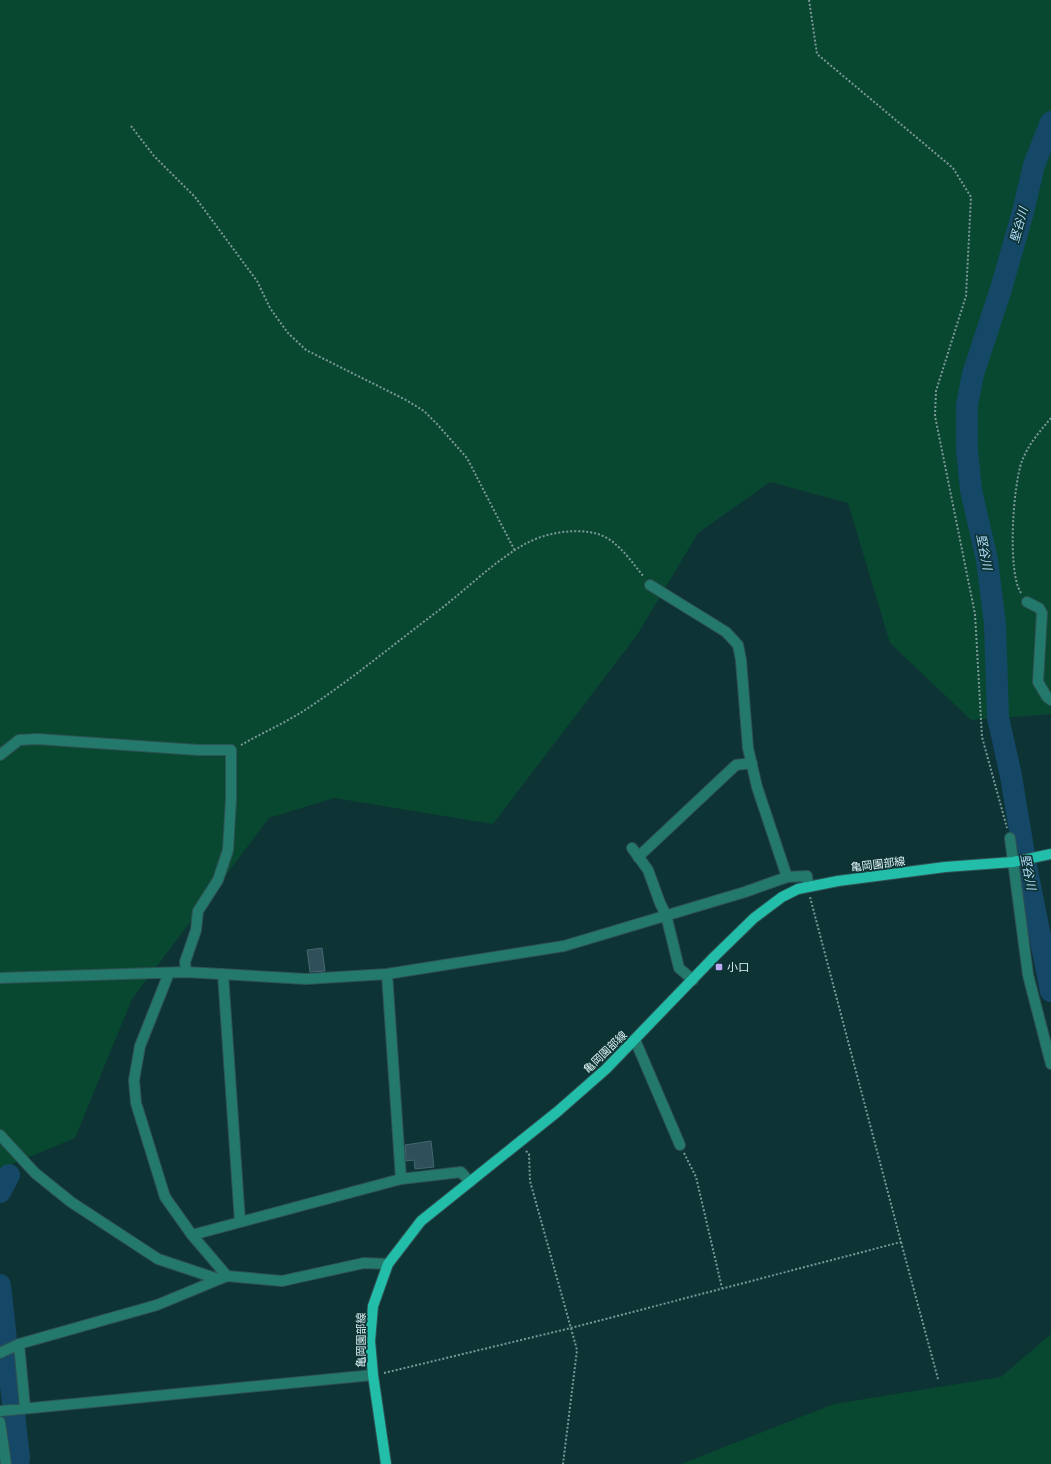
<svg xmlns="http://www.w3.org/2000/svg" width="1051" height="1464" font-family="'Noto Sans','Noto Sans JP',sans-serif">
<rect width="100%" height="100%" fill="#0d3335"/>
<path fill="#094830" d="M 0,0 L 1051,0 L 1051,714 L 971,720 L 890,643 L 848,503 L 770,482 L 698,533 L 637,635 L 493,824 L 334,798 L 269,818 L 132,999 L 75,1138 L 0,1169 Z
M 1051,1334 L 1051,1464 L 681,1464 L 834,1404 L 1001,1377 Z"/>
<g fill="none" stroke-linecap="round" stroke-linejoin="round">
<path stroke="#154866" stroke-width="22" d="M 1051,122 L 1034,165 L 1023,212 L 1001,289 L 973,374 L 967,405 L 967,450 L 971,490 L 987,560 L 995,624 L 998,717 L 1011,776 L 1026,866 L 1051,991
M 0,1192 L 9,1175
M 0,1285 L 19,1459"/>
</g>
<path fill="#2f505a" stroke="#466772" d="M 322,948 L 325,971 L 310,972 L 307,950 Z
M 431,1141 L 434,1167 L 415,1169 L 414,1160 L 406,1161 L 405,1145 Z"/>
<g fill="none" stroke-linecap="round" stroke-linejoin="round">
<g stroke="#2f5254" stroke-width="12">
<path id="minor" d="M 650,585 L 726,632 L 738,645 L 741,660 L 748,748 L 757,787 L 787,877
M 1027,602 L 1039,608 L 1042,613 L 1038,682 L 1047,697 L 1051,700
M 0,755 L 19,740 L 37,739 L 198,750 L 231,750 L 231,799 L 228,850 L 218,880 L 198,911 L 196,930 L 185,962 L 186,972
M 1010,838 L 1028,975 L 1051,1064
M 632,848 L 648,870 L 660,903 L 666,915 L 679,968 L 693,980
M 638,857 L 736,765 L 752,763
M 169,973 L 140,1046 L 134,1080 L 136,1103 L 165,1197 L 192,1235 L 227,1276
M 223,974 L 240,1222
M 387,974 L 401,1179
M 0,978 L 186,972 L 306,979 L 387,974 L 564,946 L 745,892 L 787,877 L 807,876 L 808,886
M 635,1040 L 680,1145
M 0,1135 L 35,1173 L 71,1202 L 158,1259 L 218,1279
M 192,1235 L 401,1179 L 461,1172 L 470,1182
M 19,1344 L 25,1408
M 0,1353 L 19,1344 L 157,1305 L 227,1276 L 282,1281 L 364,1263 L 388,1264
M 0,1411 L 373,1375
M 0,1422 L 6,1464"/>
</g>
<g stroke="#2f5254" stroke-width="12">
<path id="primary" d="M 386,1464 L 373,1375 L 370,1341 L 373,1306 L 388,1264 L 421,1221 L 557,1112 L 606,1069 L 715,956 L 754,918 L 782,897 L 798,889 L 838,881 L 945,867 L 1013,862 L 1051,854"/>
</g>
<path stroke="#7b9899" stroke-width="2" stroke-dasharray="2 2" stroke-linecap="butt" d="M 809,0 L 817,54 L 953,168 L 971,197 L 966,296 L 936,391 L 935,416 L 975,614 L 982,737 L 1007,828
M 131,126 L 154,156 L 195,197 L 257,281 L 270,308 L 288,333 L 306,350 L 406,400 L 424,411 L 437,424 L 467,458 L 515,551
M 1021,593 C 1007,572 1013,485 1022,461 C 1028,445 1040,431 1051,418
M 241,745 C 262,733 285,723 305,710 C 351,680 394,644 438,611 C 467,589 493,562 525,544 C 543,534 568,529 589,532 C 615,535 629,559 644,577
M 526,1151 L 529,1154 L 530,1181 L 577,1350 L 563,1464
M 684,1153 L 696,1177 L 722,1288
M 901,1242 L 938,1379
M 384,1373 L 571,1328 L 901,1242 L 810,897"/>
<use href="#minor" stroke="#23796c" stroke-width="10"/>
<use href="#primary" stroke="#23beaa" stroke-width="10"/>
</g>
<rect fill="#bea9f5" stroke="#0d3335" stroke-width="1.5" x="715" y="963" width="8" height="8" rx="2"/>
<g text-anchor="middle" stroke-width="3.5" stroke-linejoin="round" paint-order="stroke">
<g font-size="11" fill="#e0f4f5" stroke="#0d3335">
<text transform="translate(878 864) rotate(-7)" y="4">亀岡園部線</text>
<text transform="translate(605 1052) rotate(-44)" y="4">亀岡園部線</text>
<text transform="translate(361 1340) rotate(-90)" y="4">亀岡園部線</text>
</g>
<g font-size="11" fill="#e0f4f5" stroke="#0d3335" text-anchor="start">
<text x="727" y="971">小口</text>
</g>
<g font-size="12" font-style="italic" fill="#b3defb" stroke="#0d3335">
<text transform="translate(1019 225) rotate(-74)" y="4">堅谷川</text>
<text transform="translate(984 552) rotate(79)" y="4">堅谷川</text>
<text transform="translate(1028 872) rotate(79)" y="4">堅谷川</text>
</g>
</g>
</svg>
